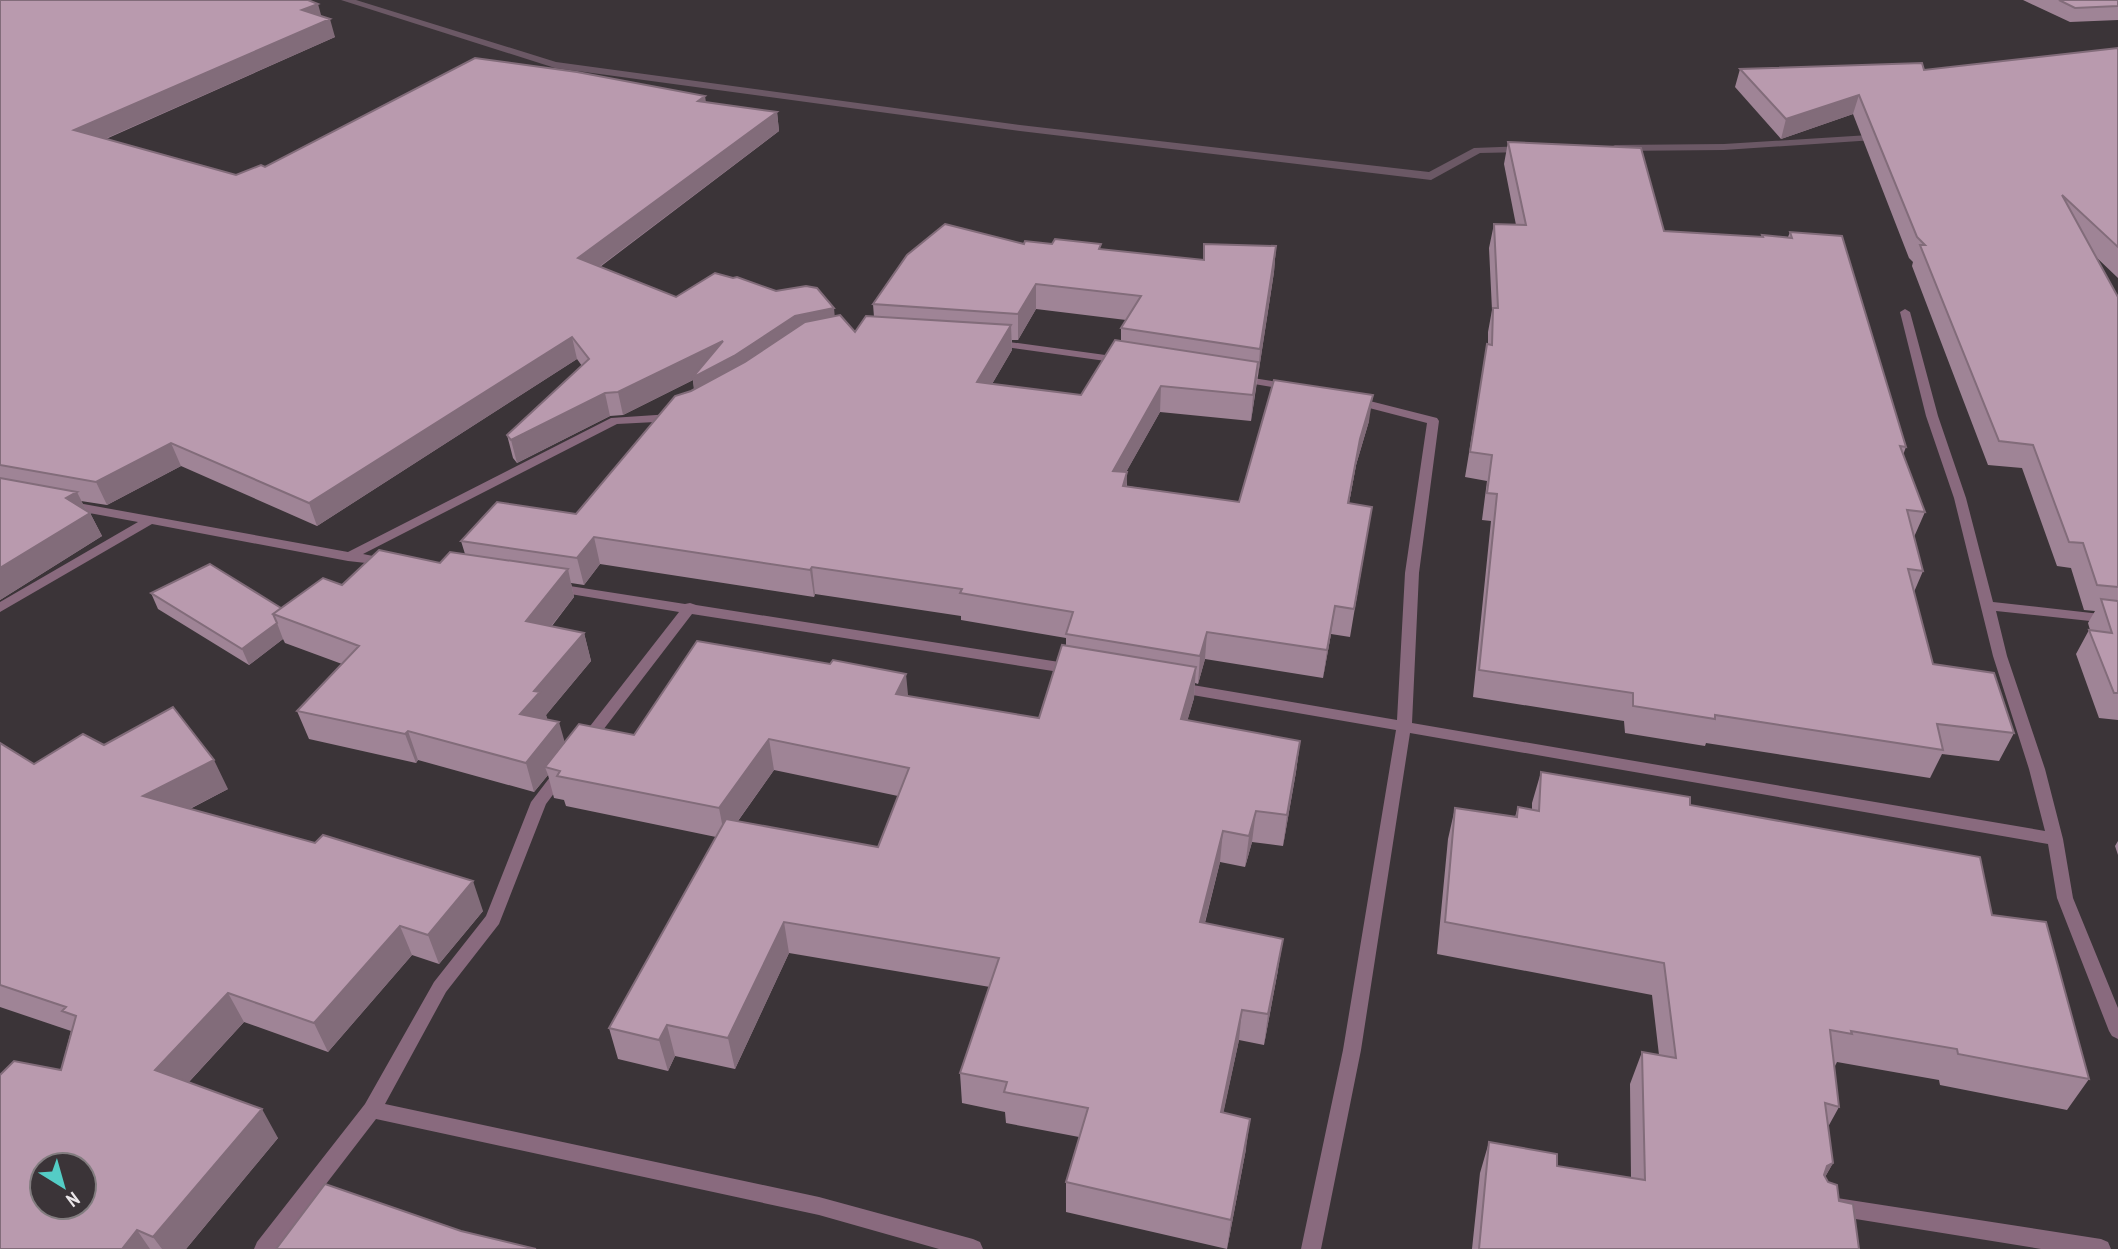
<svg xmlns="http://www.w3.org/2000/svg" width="2118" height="1249" font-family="'PT Sans Narrow',sans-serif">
<rect width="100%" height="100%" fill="#3b3438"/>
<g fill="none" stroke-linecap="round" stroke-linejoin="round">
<path fill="#6b5865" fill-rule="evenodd" d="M 341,0 L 356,0 L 556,62 L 1020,125 L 1429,172 L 1474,148 L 1528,146 L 1534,149 L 1528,152 L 1480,153 L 1431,180 L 1020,131 L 555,68 Z
M 1885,134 L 1889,135 L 1889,139 L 1724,150 L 1615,151 L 1609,148 L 1615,145 L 1724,144 Z"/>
<path fill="#896a7e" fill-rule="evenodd" d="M 1905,309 L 1910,312 L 1938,416 L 1966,498 L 1993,602 L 2118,616 L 2118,624 L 1996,611 L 2007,656 L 2045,769 L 2063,839 L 2073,898 L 2118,1008 L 2118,1039 L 2112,1036 L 2109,1031 L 2057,898 L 2048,844 L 1410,733 L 1361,1050 L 1321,1249 L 1301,1249 L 1343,1050 L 1396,730 L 1175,692 L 1168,687 L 1175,682 L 1397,720 L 1405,573 L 1427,423 L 1350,403 L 1348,401 L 1354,397 L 1437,418 L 1439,421 L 1419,573 L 1412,723 L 2045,831 L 2029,769 L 1993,656 L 1954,498 L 1926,416 L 1900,312 Z
M 995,340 L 1120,357 L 1126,360 L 1120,363 L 991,345 L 989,343 Z
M 1240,376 L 1290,384 L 1296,387 L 1290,390 L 1236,381 L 1236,377 Z
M 671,414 L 675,415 L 675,421 L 617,424 L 363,554 L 393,560 L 395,563 L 393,566 L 348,561 L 152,524 L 0,612 L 0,602 L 138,522 L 62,508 L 61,505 L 62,502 L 67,501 L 348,552 L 611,418 Z
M 557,584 L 685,604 L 690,603 L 696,605 L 1072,664 L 1079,669 L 1072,674 L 692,614 L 590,747 L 580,747 L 577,743 L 580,739 L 679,612 L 552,591 L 550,588 Z
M 562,766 L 567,768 L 570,772 L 546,804 L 499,924 L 446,992 L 385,1104 L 819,1197 L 973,1239 L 980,1242 L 983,1249 L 939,1249 L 819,1215 L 376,1119 L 276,1249 L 254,1249 L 257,1242 L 365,1104 L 434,982 L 486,916 L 531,802 L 557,768 Z
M 1837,1198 L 2101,1239 L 2108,1242 L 2111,1249 L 2041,1249 L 1837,1216 L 1830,1214 L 1827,1207 L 1830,1200 Z"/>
</g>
<path fill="#9f8496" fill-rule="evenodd" d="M 0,0 L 321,17 L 335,37 L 106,139 L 236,175 L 265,167 L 706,102 L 777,112 L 779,131 L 600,267 L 676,297 L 834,316 L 855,332 L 874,317 L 873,304 L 1024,244 L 1101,249 L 1203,260 L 1204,244 L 1276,246 L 1274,272 L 1251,421 L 1160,412 L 1126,472 L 1127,486 L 1239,502 L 1369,421 L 1356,465 L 1349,503 L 1372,507 L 1350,637 L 1331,634 L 1323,678 L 1205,659 L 1198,684 L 1195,683 L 1194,698 L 1187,721 L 1300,741 L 1296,772 L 1283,846 L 1252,842 L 1245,867 L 1220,862 L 1205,923 L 1278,970 L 1264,1045 L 1239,1040 L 1223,1113 L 1246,1149 L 1227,1249 L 1066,1212 L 1066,1182 L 1079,1137 L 1006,1123 L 1005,1112 L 962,1103 L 960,1073 L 990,987 L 789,953 L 735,1069 L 675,1056 L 668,1071 L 618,1059 L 609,1028 L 716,837 L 566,806 L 564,800 L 554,798 L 548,775 L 534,792 L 418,760 L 416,763 L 309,739 L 297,711 L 342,664 L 285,643 L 283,639 L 249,665 L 158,609 L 151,593 L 281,608 L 342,585 L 440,563 L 465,554 L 461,541 L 576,514 L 691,391 L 694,390 L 693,380 L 623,415 L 610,416 L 517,463 L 513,458 L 507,435 L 582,366 L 577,359 L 317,526 L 181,466 L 107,505 L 81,501 L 86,510 L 90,513 L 102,536 L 0,600 ZM 1036,309 L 1126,320 L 1121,328 L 1121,340 L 1081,395 L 992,384 L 1012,350 L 1012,340 L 1018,340 ZM 600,564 L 814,597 L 815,594 L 961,616 L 961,620 L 1066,638 L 1066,646 L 1039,718 L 908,696 L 634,735 L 565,742 L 547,719 L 546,715 L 591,661 L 584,633 L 552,626 L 574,597 L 571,583 L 584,585 ZM 774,770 L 898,796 L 878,847 L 738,821 Z
M 2023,0 L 2118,0 L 2118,20 L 2070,22 Z
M 2118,48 L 2118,278 L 2096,257 L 2118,297 L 2118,720 L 2099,718 L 2076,654 L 2089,630 L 2090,630 L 2088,623 L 2095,611 L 2084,610 L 2071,568 L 2057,566 L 2022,468 L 1988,465 L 1912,266 L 1913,262 L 1909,258 L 1853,114 L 1781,139 L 1735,87 L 1740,69 L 1924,70 Z
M 1508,142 L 1664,231 L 1762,237 L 1762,235 L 1788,237 L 1790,232 L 1906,447 L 1903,455 L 1925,512 L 1914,537 L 1923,571 L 1914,592 L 1933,664 L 2014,733 L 1999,761 L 1942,754 L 1930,778 L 1706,743 L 1705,746 L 1625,733 L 1624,721 L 1473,697 L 1491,521 L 1482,520 L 1487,481 L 1465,477 L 1483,369 L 1488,344 L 1488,332 L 1492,310 L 1489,248 L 1494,224 L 1516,225 L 1504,164 Z
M 0,743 L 34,764 L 104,745 L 228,789 L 190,809 L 483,911 L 439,964 L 412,955 L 328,1052 L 244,1022 L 189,1082 L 278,1138 L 186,1249 L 0,1249 L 61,1070 L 71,1031 L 0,1007 Z
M 1541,772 L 1690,805 L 1992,915 L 2089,1079 L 2067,1110 L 1940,1085 L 1939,1080 L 1837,1062 L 1835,1066 L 1834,1065 L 1839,1107 L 1828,1127 L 1833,1163 L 1825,1177 L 1839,1201 L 1859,1249 L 1472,1249 L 1480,1173 L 1489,1142 L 1557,1166 L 1631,1178 L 1630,1084 L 1642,1052 L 1659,1055 L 1652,995 L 1437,954 L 1448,839 L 1455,808 L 1515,817 L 1518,807 L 1532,810 L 1532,803 Z
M 2118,841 L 2118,855 L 2115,846 Z"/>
<path fill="#826c7a" d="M 318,4 L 323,22 L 302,10 Z
M 330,19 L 335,37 L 82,149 L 74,130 Z
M 1859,95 L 1853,114 L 1781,139 L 1786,119 Z
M 705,96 L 708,115 L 698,101 Z
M 777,112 L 779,131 L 583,279 L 578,258 Z
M 1276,246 L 1274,272 L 1258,376 L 1260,349 Z
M 1036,284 L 1036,309 L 1018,340 L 1018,314 Z
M 834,308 L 836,330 L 696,401 L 693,380 L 623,415 L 618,392 L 723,341 L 795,316 Z
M 1011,325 L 1012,350 L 978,408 L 977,382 Z
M 572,337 L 577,359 L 317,526 L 309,503 Z
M 1258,362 L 1256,387 L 1251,421 L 1253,395 Z
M 1161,386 L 1160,412 L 1112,497 L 1113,471 Z
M 605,393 L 610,416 L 517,463 L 511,440 Z
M 1373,395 L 1369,421 L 1356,465 L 1344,530 L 1348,503 L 1360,439 Z
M 171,443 L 181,466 L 107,505 L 96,482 Z
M 1127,472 L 1126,499 L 1123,486 Z
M 77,492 L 88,514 L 90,513 L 102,536 L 0,600 L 0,568 L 66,498 Z
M 594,537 L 600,564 L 584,585 L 577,558 Z
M 812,567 L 815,594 L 814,597 L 810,570 Z
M 568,569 L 574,597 L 533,649 L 526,621 Z
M 1335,606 L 1331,634 L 1323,678 L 1327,650 Z
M 277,623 L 283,639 L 249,665 L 242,649 Z
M 1207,632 L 1205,659 L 1198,684 L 1200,656 Z
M 584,633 L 591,661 L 546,715 L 548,721 L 520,714 L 534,691 Z
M 1196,667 L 1194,698 L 1179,750 L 1181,719 Z
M 906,674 L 909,705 L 896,694 Z
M 559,722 L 567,750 L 545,767 L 548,775 L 534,792 L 526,763 Z
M 408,731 L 418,760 L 416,763 L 405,734 Z
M 769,739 L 774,770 L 725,839 L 719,808 Z
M 1300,741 L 1296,772 L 1283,846 L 1287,815 Z
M 214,760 L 228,789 L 158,825 L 143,796 Z
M 1256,811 L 1252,842 L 1245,867 L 1249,836 Z
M 1223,831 L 1220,862 L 1197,953 L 1200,922 Z
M 473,881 L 483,911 L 439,964 L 428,935 Z
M 784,922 L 789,953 L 735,1069 L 728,1038 Z
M 400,926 L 412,955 L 328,1052 L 314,1023 Z
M 1283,939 L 1278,970 L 1264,1045 L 1268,1014 Z
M 228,993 L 244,1022 L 173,1099 L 155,1070 Z
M 1242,1010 L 1239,1040 L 1217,1143 L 1221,1112 Z
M 667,1025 L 675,1056 L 668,1071 L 659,1040 Z
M 262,1109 L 278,1138 L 186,1249 L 162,1249 L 153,1237 Z
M 1250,1119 L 1246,1149 L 1227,1249 L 1231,1220 Z
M 1833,1163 L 1816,1193 L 1827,1166 Z
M 137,1230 L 150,1249 L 122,1249 Z"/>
<path fill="#b99aae" stroke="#826c7a" stroke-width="2" fill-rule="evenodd" d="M 0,0 L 308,0 L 318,4 L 302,10 L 330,19 L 74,130 L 236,175 L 261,165 L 265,167 L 475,58 L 577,72 L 705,96 L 698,101 L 777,112 L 578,258 L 676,297 L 715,273 L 733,278 L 737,277 L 776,291 L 806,286 L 817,288 L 834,308 L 795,316 L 734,356 L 692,378 L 723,341 L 618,392 L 605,393 L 511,440 L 507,435 L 589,359 L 572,337 L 309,503 L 171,443 L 96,482 L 0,465 Z
M 2059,0 L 2118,0 L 2118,6 L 2075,8 Z
M 2118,48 L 2118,247 L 2062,195 L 2118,297 L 2118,587 L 2097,585 L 2083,543 L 2069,542 L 2033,445 L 1999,441 L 1920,245 L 1925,245 L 1917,237 L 1859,95 L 1786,119 L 1740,69 L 1922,63 L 1924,70 Z
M 1508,142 L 1641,148 L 1664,231 L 1763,237 L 1762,235 L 1792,238 L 1790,232 L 1842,236 L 1906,447 L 1900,446 L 1925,512 L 1907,510 L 1923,571 L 1908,569 L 1933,664 L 1994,673 L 2014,733 L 1937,724 L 1943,750 L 1715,715 L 1715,719 L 1633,706 L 1633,693 L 1479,670 L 1497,494 L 1487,493 L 1492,455 L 1470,452 L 1487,344 L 1492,345 L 1493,308 L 1498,308 L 1494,224 L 1526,225 Z
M 945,224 L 1024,244 L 1025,241 L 1052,244 L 1055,239 L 1101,244 L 1099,249 L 1204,260 L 1204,244 L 1276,246 L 1260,349 L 1121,328 L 1141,296 L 1036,284 L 1018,314 L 873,304 L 907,255 Z
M 840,315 L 855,332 L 866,316 L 1011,325 L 977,382 L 1081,395 L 1115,340 L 1258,362 L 1253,395 L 1161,386 L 1113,471 L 1127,472 L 1123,486 L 1239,502 L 1274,380 L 1373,395 L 1360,439 L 1348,503 L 1372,507 L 1354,609 L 1335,606 L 1327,650 L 1207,632 L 1200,656 L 1066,634 L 1073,612 L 960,593 L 962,589 L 812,567 L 810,570 L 594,537 L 577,558 L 461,541 L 497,502 L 576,514 L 675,396 L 691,391 L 745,362 L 805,322 Z
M 0,478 L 77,492 L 66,498 L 90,513 L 0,568 Z
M 379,550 L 440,563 L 450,552 L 568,569 L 526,621 L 584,633 L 534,691 L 540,692 L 520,714 L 559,722 L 526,763 L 408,731 L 405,734 L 297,711 L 359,646 L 273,614 L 323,578 L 342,585 Z
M 210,564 L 281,608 L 273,614 L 277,623 L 242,649 L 151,593 Z
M 2101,599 L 2118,601 L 2118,693 L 2114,693 L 2089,630 L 2112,633 Z
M 697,641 L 830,664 L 833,660 L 906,674 L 896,694 L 1039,718 L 1062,645 L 1196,667 L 1181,719 L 1300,741 L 1287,815 L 1256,811 L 1249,836 L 1223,831 L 1200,922 L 1283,939 L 1268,1014 L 1242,1010 L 1221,1112 L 1250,1119 L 1231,1220 L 1066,1182 L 1088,1108 L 1004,1092 L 1007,1082 L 960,1073 L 999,958 L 784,922 L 728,1038 L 667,1025 L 659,1040 L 609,1028 L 726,819 L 878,847 L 909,768 L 769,739 L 719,808 L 557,776 L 560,771 L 545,767 L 579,724 L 634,735 Z
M 173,707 L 214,760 L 143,796 L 315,843 L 323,835 L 473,881 L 428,935 L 400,926 L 314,1023 L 228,993 L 155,1070 L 262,1109 L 153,1237 L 137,1230 L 122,1249 L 0,1249 L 0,1075 L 14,1061 L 61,1070 L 76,1016 L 62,1011 L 66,1007 L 0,985 L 0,743 L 34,764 L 83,734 L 104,745 ZM 42,1165 L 84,1165 L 84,1207 L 42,1207 Z
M 1541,772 L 1690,797 L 1690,805 L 1980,857 L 1992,915 L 2046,922 L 2089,1079 L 1958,1054 L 1957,1049 L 1851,1031 L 1852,1034 L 1830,1030 L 1839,1107 L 1825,1103 L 1833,1163 L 1827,1166 L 1824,1175 L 1828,1182 L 1837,1185 L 1839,1201 L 1853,1204 L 1859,1249 L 1479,1249 L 1489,1142 L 1557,1154 L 1557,1166 L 1645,1180 L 1642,1052 L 1676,1058 L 1664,963 L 1445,922 L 1455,808 L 1517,817 L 1518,807 L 1539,811 Z
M 325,1184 L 461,1231 L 536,1249 L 276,1249 Z"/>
<g transform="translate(63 1186) rotate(143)"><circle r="33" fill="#3b3438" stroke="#827c7f" stroke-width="2"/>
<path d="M0-5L12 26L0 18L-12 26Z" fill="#54cdc6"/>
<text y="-10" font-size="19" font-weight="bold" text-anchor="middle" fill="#ece7ea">N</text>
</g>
</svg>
